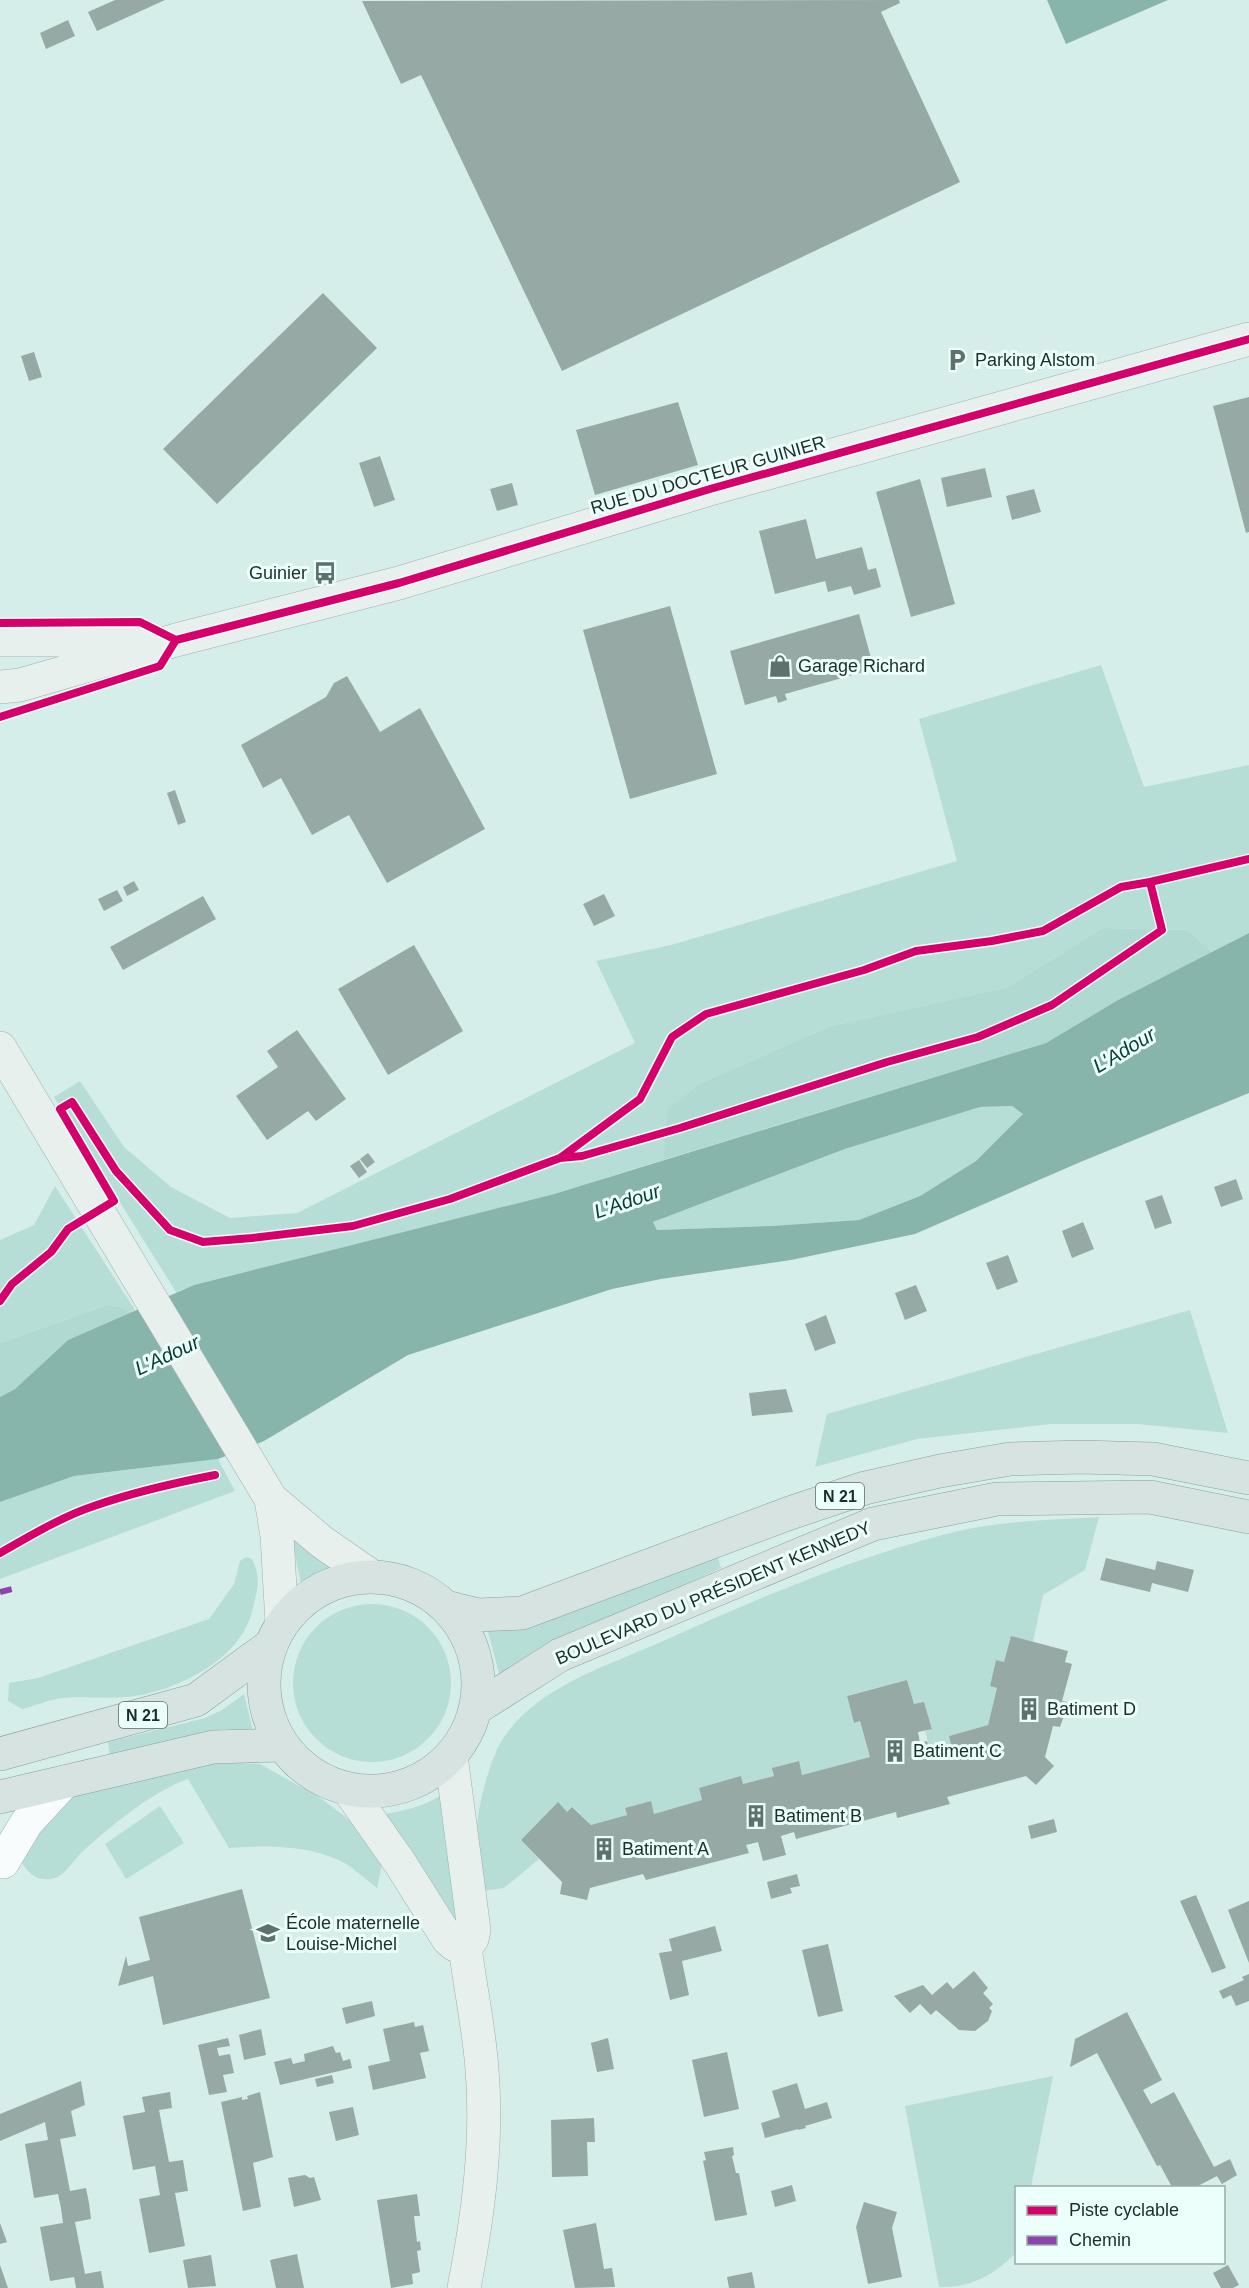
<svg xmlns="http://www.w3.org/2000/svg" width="1249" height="2288" font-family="Helvetica,sans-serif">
<rect width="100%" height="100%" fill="#d6eee9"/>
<path fill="#b7ded6" d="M 1101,665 L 1144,787 L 1249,765 L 1249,933 L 1212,952 L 1188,930 L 1103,928 L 1008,987 L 831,1026 L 701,1083 L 669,1109 L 663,1160 L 554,1194 L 194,1285 L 176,1292 L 54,1097 L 80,1081 L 124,1147 L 171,1187 L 230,1218 L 297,1213 L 635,1043 L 596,961 L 671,945 L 957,861 L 919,719 Z
M 1012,1106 L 1024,1114 L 976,1161 L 920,1196 L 859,1220 L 771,1226 L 657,1230 L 653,1222 L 845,1149 L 980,1107 Z
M 55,1186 L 135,1310 L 131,1313 L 121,1307 L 108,1305 L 0,1343 L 0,1240 L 34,1225 Z
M 1190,1310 L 1228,1433 L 1138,1424 L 1051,1424 L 917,1439 L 815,1467 L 827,1414 Z
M 218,1459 L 235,1491 L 0,1579 L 0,1502 L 74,1476 Z
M 1099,1517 L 1085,1570 L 1043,1595 L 1033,1642 L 1011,1637 L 1004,1662 L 996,1660 L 990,1686 L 997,1688 L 988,1725 L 949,1736 L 952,1749 L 931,1754 L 925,1731 L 932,1728 L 924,1702 L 914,1704 L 907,1680 L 853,1694 L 847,1696 L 854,1723 L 860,1721 L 870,1757 L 802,1775 L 798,1761 L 773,1768 L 774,1776 L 743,1784 L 741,1777 L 699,1788 L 702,1800 L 654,1814 L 651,1801 L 625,1808 L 627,1815 L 591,1825 L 573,1807 L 567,1812 L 557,1803 L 521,1840 L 539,1859 L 504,1888 L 483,1891 C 481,1872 478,1852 477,1832 C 476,1810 491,1755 504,1737 C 539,1686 607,1666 661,1642 C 754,1600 847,1560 946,1534 C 996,1521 1048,1520 1099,1517 Z
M 289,1527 L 337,1564 L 301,1583 Z
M 717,1554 L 721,1568 L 537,1652 L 500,1677 L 487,1628 Z
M 246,1557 L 252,1559 C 262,1580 257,1590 252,1612 C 240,1659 180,1689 135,1696 C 110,1700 83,1695 57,1699 C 46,1701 34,1706 22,1709 L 8,1701 L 9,1683 L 38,1678 L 209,1619 L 234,1584 L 240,1561 Z
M293 1683a79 79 0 1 1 158 0a79 79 0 1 1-158 0Z
M 244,1694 L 253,1731 L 223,1729 L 110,1757 L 108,1742 L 205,1718 L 222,1710 Z
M 216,1762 L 260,1764 L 319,1797 L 363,1830 L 383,1860 L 377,1888 C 368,1881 360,1874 352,1868 C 320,1845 266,1845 229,1848 L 188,1779 C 153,1791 108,1828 81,1853 C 72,1862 64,1878 50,1879 C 33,1881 26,1870 19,1857 L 61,1796 Z
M 442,1795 L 445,1842 L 464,1922 L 455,1926 L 384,1814 C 406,1811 423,1806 442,1795 Z
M 160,1806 L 184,1843 L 126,1879 L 105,1844 Z
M 1053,2076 L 1031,2187 L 1016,2188 L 1016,2253 C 994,2274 973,2288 939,2287 L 905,2106 Z"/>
<path fill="#afd9d1" d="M 1103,928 L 1188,930 L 1212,952 L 1118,1000 L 1046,1043 L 663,1160 L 668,1109 L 701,1083 L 831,1026 L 1008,987 Z
M 108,1305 L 121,1307 L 131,1313 L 68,1340 L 15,1389 L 0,1397 L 0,1343 Z"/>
<path fill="#87b5ac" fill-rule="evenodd" d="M 1047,0 L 1168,0 L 1066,44 Z
M 1249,933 L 1249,1093 L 1078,1163 L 915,1234 L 791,1260 L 661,1279 L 612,1289 L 408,1355 L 264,1441 L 218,1459 L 74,1476 L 0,1502 L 0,1397 L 15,1389 L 68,1340 L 194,1285 L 554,1194 L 1046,1043 L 1118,1000 ZM 1012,1106 L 1023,1114 L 976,1161 L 920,1196 L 859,1220 L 771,1226 L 657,1230 L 653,1222 L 845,1149 L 980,1107 Z"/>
<path fill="#96a9a5" d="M 115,0 L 165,0 L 97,31 L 88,12 Z
M 899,0 L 900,3 L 881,12 L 960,182 L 562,371 L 421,75 L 401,84 L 362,1 Z
M 68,20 L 75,36 L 46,49 L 40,33 Z
M 323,293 L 377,348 L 217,504 L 163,449 Z
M 34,352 L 42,377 L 29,381 L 21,356 Z
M 1249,397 L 1249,532 L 1246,533 L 1213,406 Z
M 678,402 L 698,465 L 595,495 L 576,430 Z
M 380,456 L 395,500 L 374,507 L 359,463 Z
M 985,468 L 992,497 L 947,507 L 941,478 Z
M 920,479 L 955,604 L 911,617 L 876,492 Z
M 512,483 L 518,505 L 497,511 L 490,489 Z
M 1034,489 L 1041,512 L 1012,520 L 1006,496 Z
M 806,519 L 816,559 L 862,547 L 868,570 L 876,568 L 881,587 L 854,595 L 851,586 L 828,592 L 825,581 L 775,594 L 759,531 Z
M 670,606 L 717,774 L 630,799 L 583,630 Z
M 859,614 L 874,669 L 785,694 L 787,700 L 778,703 L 776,696 L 745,705 L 730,651 Z
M 347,676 L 380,732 L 420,708 L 485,829 L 387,883 L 349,815 L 312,835 L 281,778 L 263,788 L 241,745 L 326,697 L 334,683 Z
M 175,790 L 186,822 L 178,825 L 167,793 Z
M 134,881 L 139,890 L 127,896 L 123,887 Z
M 117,890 L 123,901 L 104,911 L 98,899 Z
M 604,894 L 615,916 L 594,926 L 583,904 Z
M 203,896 L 216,919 L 123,970 L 110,947 Z
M 414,945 L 463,1031 L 388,1075 L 338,989 Z
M 297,1030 L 346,1099 L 316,1121 L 308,1111 L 267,1140 L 236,1096 L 278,1067 L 267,1051 Z
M 368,1153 L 375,1162 L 367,1168 L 360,1159 Z
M 359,1160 L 367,1172 L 359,1178 L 350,1166 Z
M 1236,1179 L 1243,1199 L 1221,1207 L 1214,1187 Z
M 1162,1195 L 1172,1223 L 1155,1229 L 1145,1201 Z
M 1083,1222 L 1094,1249 L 1072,1258 L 1062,1231 Z
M 1008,1255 L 1018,1282 L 997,1290 L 986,1263 Z
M 916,1285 L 927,1311 L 905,1320 L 895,1293 Z
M 826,1315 L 836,1343 L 815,1351 L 805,1324 Z
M 786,1389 L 793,1412 L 752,1416 L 749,1393 Z
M 1106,1558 L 1155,1570 L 1157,1561 L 1194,1570 L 1188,1592 L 1152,1583 L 1150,1592 L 1100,1580 Z
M 1011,1636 L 1068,1651 L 1065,1662 L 1072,1664 L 1062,1701 L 1068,1702 L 1064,1716 L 1060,1727 L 1053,1726 L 1045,1757 L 1054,1766 L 1036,1785 L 1026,1776 L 947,1797 L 950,1804 L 897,1818 L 896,1812 L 796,1839 L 794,1832 L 781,1836 L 786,1855 L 763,1861 L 758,1842 L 746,1845 L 749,1853 L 646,1880 L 643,1874 L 590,1888 L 587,1900 L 560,1894 L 562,1882 L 521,1840 L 558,1802 L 567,1812 L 572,1807 L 591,1825 L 627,1815 L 625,1808 L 651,1801 L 654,1814 L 702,1800 L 699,1788 L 741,1776 L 743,1784 L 774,1776 L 772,1768 L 799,1761 L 802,1775 L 870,1757 L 860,1721 L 854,1723 L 847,1696 L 907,1680 L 914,1704 L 924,1702 L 932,1729 L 918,1732 L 920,1743 L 927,1741 L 931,1754 L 952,1749 L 949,1736 L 988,1725 L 997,1688 L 990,1686 L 996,1660 L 1004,1662 Z
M 1054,1819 L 1057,1832 L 1031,1839 L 1028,1826 Z
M 797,1874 L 800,1886 L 790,1888 L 792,1893 L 771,1899 L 767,1882 Z
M 242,1889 L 270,1998 L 163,2025 L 153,1976 L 118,1986 L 126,1956 L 128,1966 L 150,1960 L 139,1917 Z
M 1196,1895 L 1226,1968 L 1212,1973 L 1180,1901 Z
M 1249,1901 L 1249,1963 L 1228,1910 Z
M 715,1926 L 722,1951 L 682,1961 L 689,1995 L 670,2000 L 659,1953 L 672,1951 L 669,1939 Z
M 828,1944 L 843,2011 L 818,2017 L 802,1950 Z
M 974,1971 L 988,1988 L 983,1993 L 993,2004 L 989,2008 L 992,2011 L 988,2021 L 975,2031 L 959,2030 L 936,2010 L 931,2015 L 920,2004 L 910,2013 L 894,1996 L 923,1985 L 932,1995 L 947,1982 L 953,1989 Z
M 1249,1974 L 1249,2001 L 1236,2006 L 1231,1995 L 1223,1999 L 1219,1991 L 1244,1980 L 1242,1977 Z
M 372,2001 L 375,2016 L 346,2024 L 342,2008 Z
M 1127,2012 L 1162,2080 L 1143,2090 L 1151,2104 L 1174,2092 L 1214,2167 L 1230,2159 L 1237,2175 L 1222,2184 L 1217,2176 L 1196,2187 L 1172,2187 L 1160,2165 L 1157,2166 L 1097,2053 L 1070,2067 L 1075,2039 Z
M 414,2022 L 415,2027 L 423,2025 L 429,2051 L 420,2053 L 426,2078 L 373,2090 L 368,2066 L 390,2061 L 383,2029 Z
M 261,2029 L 266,2055 L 244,2060 L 239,2035 Z
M 228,2038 L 230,2046 L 217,2048 L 219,2056 L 230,2054 L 234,2073 L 223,2075 L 227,2092 L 209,2095 L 198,2045 Z
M 608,2038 L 614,2069 L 597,2072 L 591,2043 Z
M 333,2046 L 336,2053 L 340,2052 L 343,2061 L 350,2059 L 352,2068 L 280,2085 L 274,2062 L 291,2058 L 293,2064 L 305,2061 L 304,2054 Z
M 727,2052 L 739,2109 L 704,2117 L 692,2060 Z
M 332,2075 L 334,2083 L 317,2087 L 315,2079 Z
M 81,2081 L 85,2105 L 71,2111 L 76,2136 L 60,2139 L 70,2191 L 86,2188 L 89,2203 L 91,2219 L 75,2222 L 85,2274 L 101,2271 L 104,2288 L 76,2288 L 74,2277 L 50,2281 L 40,2227 L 63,2223 L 61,2208 L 58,2194 L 34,2198 L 25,2144 L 48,2140 L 45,2122 L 0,2141 L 0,2114 Z
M 797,2083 L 805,2109 L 827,2102 L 832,2118 L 805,2126 L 806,2128 L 798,2130 L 798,2129 L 765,2138 L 761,2123 L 780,2117 L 772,2091 Z
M 170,2092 L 172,2108 L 159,2110 L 169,2162 L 183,2160 L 188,2191 L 175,2193 L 185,2246 L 149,2253 L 139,2199 L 160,2195 L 155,2166 L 133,2170 L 123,2116 L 145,2112 L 142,2097 Z
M 260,2092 L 273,2157 L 253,2163 L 261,2207 L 243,2211 L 221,2102 L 242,2097 L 242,2100 L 248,2099 L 247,2096 Z
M 353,2107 L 359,2135 L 336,2141 L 329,2112 Z
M 594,2118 L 595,2142 L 587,2142 L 588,2176 L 552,2177 L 551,2120 Z
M 733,2147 L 734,2155 L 732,2156 L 736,2173 L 739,2173 L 747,2215 L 715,2221 L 703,2161 L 706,2160 L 704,2152 Z
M 305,2175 L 310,2178 L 314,2177 L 321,2200 L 294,2207 L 288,2178 Z
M 792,2185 L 796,2201 L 775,2207 L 771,2191 Z
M 417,2194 L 420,2216 L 414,2216 L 417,2242 L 420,2241 L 421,2250 L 417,2251 L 420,2272 L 412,2274 L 413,2284 L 391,2288 L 377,2200 Z
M 864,2202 L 897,2212 L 892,2228 L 902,2277 L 868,2284 L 856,2227 Z
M 0,2223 L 7,2242 L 0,2244 Z
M 596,2223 L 604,2269 L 612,2268 L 615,2287 L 575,2288 L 563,2230 Z
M 297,2254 L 304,2288 L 276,2288 L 270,2260 Z
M 211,2255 L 216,2286 L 188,2288 L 183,2260 Z
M 1228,2265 L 1239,2285 L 1233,2288 L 1221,2288 L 1213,2273 Z
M 0,2266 L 0,2265 L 8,2288 L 0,2288 Z
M 752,2272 L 755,2288 L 729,2288 L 727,2277 Z"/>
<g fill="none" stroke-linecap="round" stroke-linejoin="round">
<g stroke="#9eb0ad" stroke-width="34">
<path id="street" d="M 0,1861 L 3,1862 L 27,1822 L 64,1782"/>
</g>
<g stroke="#9eb0ad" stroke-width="34">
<path id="secondary" d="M 0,640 L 138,640
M 0,687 L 20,685 L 176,640 L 399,583 L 710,489 L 1249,339
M 0,1048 L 271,1499 L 322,1542 L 371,1576
M 271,1499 L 277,1536 L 282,1623
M 451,1756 L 474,1930 L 472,1939 L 465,1946 C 470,1987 479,2028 482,2069 C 488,2143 478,2216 464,2288
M 348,1789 L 400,1863 L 448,1939 L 455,1945 L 465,1946"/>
</g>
<g stroke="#86a29d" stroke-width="34">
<path id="primary" d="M264 1684a107 107 0 1 1 214 0a107 107 0 1 1-214 0Z
M 446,1607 L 478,1615 L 522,1613 L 790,1513 L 865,1488 L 940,1471 L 1010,1459 L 1081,1457 L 1153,1459 L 1249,1478
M 475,1709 L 560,1655 L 873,1524 L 997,1499 L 1150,1497 L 1249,1517
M 0,1754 L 196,1700 L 271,1645
M 0,1797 L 213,1747 L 282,1745"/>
</g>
<use href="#street" stroke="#f9fcfc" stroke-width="33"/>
<use href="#secondary" stroke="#e8f0ee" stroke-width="33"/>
<use href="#primary" stroke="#d6e3e1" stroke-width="33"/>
<path stroke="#8e44ad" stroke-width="6" stroke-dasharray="12 6" stroke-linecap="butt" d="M 0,1592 L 12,1589"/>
<g stroke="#edfffb" stroke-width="11">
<path id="cycleway" d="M 0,623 L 140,622 L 176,640
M 176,640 L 399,583 L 710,489 L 1249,339
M 0,717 L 160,666 L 176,640
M 560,1158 L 640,1099 L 672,1037 L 706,1014 L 864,970 L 916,951 L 992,941 L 1043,931 L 1121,887 L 1150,882
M 0,1301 L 12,1284 L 51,1252 L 68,1229 L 114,1201 L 60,1109 L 72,1102 L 116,1171 L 170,1230 L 203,1242 L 252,1238 L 353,1226 L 450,1199 L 560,1158 L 582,1156 L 680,1128 L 887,1062 L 978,1037 L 1052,1005 L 1162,930 L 1150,882 L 1249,859
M 0,1553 C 30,1536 61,1517 94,1506 C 134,1492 174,1483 215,1475"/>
</g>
<use href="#cycleway" stroke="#d6006c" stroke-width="8"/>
</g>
<defs>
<g id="parking-bare" transform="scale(1.8)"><path d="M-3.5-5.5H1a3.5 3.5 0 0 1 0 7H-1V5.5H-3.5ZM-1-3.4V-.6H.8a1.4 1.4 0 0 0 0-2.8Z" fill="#5d716d" stroke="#edfffb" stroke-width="2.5" paint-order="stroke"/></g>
<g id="bus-bare" transform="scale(1.8)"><path d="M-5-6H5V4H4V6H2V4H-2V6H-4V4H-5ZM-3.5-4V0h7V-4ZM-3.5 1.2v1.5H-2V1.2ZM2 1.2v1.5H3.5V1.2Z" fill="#5d716d" stroke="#edfffb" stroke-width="2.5" paint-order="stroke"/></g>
<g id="shop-bare" transform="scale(1.8)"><path d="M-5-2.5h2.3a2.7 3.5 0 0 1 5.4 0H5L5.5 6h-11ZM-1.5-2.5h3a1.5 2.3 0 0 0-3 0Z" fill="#5d716d" stroke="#edfffb" stroke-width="2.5" paint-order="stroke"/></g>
<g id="building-bare" transform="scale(1.8)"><path d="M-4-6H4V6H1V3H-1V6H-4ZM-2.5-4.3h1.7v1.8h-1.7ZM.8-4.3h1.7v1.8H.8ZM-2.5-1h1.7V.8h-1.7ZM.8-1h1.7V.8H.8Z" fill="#5d716d" stroke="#edfffb" stroke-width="2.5" paint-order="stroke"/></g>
<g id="school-bare" transform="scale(1.8)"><path d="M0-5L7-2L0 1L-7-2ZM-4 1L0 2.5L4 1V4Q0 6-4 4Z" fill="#5d716d" stroke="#edfffb" stroke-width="2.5" paint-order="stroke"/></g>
</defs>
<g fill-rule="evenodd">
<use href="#parking-bare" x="957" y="360"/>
<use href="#bus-bare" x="325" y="573"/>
<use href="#shop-bare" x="780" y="666"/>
<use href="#building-bare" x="1029" y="1709"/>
<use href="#building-bare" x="895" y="1751"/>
<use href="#building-bare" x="756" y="1816"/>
<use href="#building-bare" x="604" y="1849"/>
<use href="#school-bare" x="268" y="1933"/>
</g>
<g text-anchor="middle" stroke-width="6" stroke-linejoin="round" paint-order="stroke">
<g fill="#edfffb" stroke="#5b6c69" stroke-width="1.5">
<rect x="816" y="1483" width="48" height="26" rx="4.5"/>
<rect x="119" y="1702" width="48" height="26" rx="4.5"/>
</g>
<g font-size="16" font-weight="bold" fill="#1c2d2a">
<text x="840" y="1502">N 21</text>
<text x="143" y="1721">N 21</text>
</g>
<g font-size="18" fill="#1c2d2a" stroke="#edfffb" text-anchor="start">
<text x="975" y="366">Parking Alstom</text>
<text x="307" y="579" text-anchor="end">Guinier</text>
<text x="798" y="672">Garage Richard</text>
<text x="1047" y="1715">Batiment D</text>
<text x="913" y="1757">Batiment C</text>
<text x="774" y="1822">Batiment B</text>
<text x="622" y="1855">Batiment A</text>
<text x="286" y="1929">École maternelle<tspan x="286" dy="21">Louise-Michel</tspan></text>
</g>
<g font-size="18" fill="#1c2d2a" stroke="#edfffb">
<text transform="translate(708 475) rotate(-16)" y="6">RUE DU DOCTEUR GUINIER</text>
<text transform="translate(713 1593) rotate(-23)" y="6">BOULEVARD DU PRÉSIDENT KENNEDY</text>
</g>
<g font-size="20" font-style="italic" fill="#083d36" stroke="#edfffb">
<text transform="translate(1124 1050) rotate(-31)" y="7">L'Adour</text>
<text transform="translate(627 1201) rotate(-19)" y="7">L'Adour</text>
<text transform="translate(167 1355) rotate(-25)" y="7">L'Adour</text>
</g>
</g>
<rect x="1015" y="2186" width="210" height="78" fill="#edfffb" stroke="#99aba7" stroke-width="1.5"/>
<rect x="1027" y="2206" width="30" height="9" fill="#d6006c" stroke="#99aba7" stroke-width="1.5"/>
<text x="1069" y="2216" font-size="18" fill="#1c2d2a">Piste cyclable</text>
<rect x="1027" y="2236" width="30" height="9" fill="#8e44ad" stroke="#99aba7" stroke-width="1.5"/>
<text x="1069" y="2246" font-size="18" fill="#1c2d2a">Chemin</text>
</svg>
